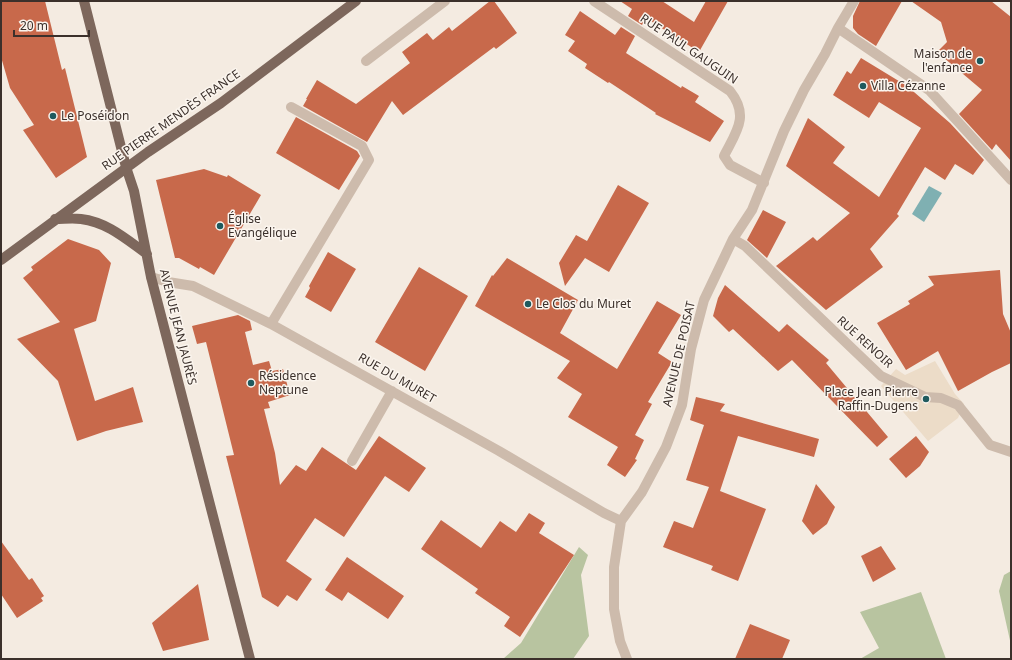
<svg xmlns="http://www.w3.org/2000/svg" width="1012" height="660" font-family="'Noto Sans',sans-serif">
<rect width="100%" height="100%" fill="#f4ebe1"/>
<path fill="#b8c4a0" d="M 579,547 L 588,555 L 581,575 L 589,636 L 573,659 L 503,659 L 521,643 Z
M 1011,571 L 1011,645 L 999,591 L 1004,575 Z
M 921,592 L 946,659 L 860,659 L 879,648 L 860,612 Z"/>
<path fill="#ecdcc8" d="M 935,361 L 955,394 L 964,404 L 958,418 L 928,441 L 881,386 L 896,369 L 905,375 Z"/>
<path fill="#7fb0b2" d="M 929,186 L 942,193 L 924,222 L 912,214 Z"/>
<path fill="#c8694b" d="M 1,1 L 45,1 L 62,70 L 65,68 L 87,157 L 56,178 L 23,130 L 34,125 L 10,88 L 1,57 Z
M 490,1 L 494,1 L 517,33 L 496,49 L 494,47 L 403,115 L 392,101 L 367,142 L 303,106 L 307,99 L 306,99 L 317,80 L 356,104 L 410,63 L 402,52 L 427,33 L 433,40 L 449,27 L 452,31 Z
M 620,1 L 662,1 L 694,22 L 706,1 L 728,1 L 699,52 L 646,18 L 642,25 L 628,16 L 632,9 Z
M 860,1 L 902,1 L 876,46 L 858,34 L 853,28 L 853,16 Z
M 911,1 L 991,1 L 1011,17 L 1011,161 L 996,144 L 992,150 L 959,114 L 982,90 L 937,52 L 947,42 L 941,22 Z
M 580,11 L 615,35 L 621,27 L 635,36 L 626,53 L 681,88 L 682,86 L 699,96 L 695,102 L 724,121 L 710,142 L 655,114 L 656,113 L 609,82 L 608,83 L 585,68 L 587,64 L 568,51 L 575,41 L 565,35 Z
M 861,58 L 907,86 L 950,123 L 984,160 L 973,175 L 955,164 L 945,180 L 925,167 L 897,214 L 899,216 L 870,249 L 883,267 L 826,310 L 776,266 L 813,237 L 817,241 L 850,213 L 786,166 L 808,118 L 845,147 L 833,163 L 879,197 L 921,128 L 879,102 L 869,118 L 833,95 L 847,71 L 851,74 Z
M 296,117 L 357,151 L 360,156 L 339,190 L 276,153 Z
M 204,169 L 227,177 L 228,175 L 261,195 L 214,275 L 200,267 L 199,269 L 179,258 L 175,258 L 156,180 Z
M 618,185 L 649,203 L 609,272 L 585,258 L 565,286 L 559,263 L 576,235 L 587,241 Z
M 763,210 L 786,222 L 767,258 L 747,240 Z
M 68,239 L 99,250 L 111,263 L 96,321 L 74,329 L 95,401 L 133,387 L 143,422 L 106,431 L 77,441 L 58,381 L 17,339 L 60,322 L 23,278 L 33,270 L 31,267 Z
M 328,252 L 356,269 L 331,312 L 305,297 L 310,288 L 309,286 Z
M 507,258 L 578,300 L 560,333 L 617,369 L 657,301 L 681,315 L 658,353 L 672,362 L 648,402 L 652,404 L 635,435 L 644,440 L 635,459 L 637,460 L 625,477 L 607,465 L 618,447 L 568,417 L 582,394 L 557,378 L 570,361 L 475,306 L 492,275 L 493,276 Z
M 419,267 L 468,296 L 425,371 L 375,342 Z
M 1000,270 L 1003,314 L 1011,333 L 1011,363 L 992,372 L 958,391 L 938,351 L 906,370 L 877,323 L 910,304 L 908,301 L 934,285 L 928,276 Z
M 725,285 L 779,332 L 787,324 L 829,360 L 826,363 L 888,437 L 877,447 L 792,360 L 778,371 L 733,329 L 729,332 L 713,316 L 718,298 Z
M 238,315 L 250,321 L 252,330 L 245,332 L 253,365 L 269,361 L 272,371 L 283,369 L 290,395 L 268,402 L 270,408 L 264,409 L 275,453 L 280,485 L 296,465 L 306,471 L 322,447 L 356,470 L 379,436 L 426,468 L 409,492 L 385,476 L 344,537 L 315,518 L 286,561 L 312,579 L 297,601 L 287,595 L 278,607 L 262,597 L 226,456 L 234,455 L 206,342 L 197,344 L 192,326 Z
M 696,397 L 725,404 L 720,411 L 819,439 L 814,457 L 738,436 L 720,491 L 766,509 L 738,581 L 711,570 L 713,566 L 663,547 L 674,521 L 693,528 L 709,487 L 686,480 L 704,425 L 690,420 Z
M 916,436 L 929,452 L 920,466 L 906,478 L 889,459 Z
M 816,484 L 835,507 L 827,524 L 813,535 L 802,521 Z
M 529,513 L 545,523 L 539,533 L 574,555 L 520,637 L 504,626 L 510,617 L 475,593 L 478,589 L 421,549 L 441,520 L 481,548 L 500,521 L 516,532 Z
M 1,541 L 29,580 L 32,578 L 44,596 L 41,598 L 43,601 L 17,618 L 1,594 Z
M 881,546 L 896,569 L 873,582 L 861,556 Z
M 347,557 L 404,596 L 388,619 L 348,592 L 342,601 L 325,590 Z
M 198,584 L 209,640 L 163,651 L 152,623 Z
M 750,624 L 790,640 L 782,659 L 735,659 Z"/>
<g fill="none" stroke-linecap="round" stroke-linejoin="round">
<path stroke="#cdbbac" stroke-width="10" d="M 594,1 L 730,91 C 750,116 736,132 724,156 L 730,165 L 764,183
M 838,28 L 929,90 L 1011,180
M 366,61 L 445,1
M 733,239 L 745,246 L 881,376 L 925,397 L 941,398 L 958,405 L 990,445 L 1011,452
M 151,277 L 168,282 L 193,286 L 271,324 L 499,451 L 604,513 L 621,521
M 271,324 L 369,160 L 362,146 L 291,107
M 352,461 L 392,391
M 627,659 L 620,641 L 614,609 L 614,567 L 621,521 L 642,492 L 666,447 L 682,405 L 691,349 L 704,300 L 733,239 L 752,210 L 784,131 L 804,90 L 825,54 L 838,28 L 854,1"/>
<path stroke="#7d675c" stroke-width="10" d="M 84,1 L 126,167 L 134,191 L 151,277 L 250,659
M 55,219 C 64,219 73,218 81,219 C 107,222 126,239 147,254
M 1,260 L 148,152 L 221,103 L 356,1"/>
</g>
<g fill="#1f5a5e" stroke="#fbf5ee" stroke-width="1.5">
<circle cx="980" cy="61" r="4"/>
<circle cx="863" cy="86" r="4"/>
<circle cx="53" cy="116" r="4"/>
<circle cx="220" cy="226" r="4"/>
<circle cx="528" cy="304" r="4"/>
<circle cx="251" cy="383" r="4"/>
<circle cx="926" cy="399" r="4"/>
</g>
<g text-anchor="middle" stroke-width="3" stroke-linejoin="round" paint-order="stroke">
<g font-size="12" fill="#3b302b" stroke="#fbf5ee">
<text transform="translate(689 49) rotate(34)" y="4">RUE PAUL GAUGUIN</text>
<text transform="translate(171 120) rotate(-35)" y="4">RUE PIERRE MENDÈS FRANCE</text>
<text transform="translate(178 327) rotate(76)" y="4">AVENUE JEAN JAURÈS</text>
<text transform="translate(865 342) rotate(42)" y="4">RUE RENOIR</text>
<text transform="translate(679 354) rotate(-77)" y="4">AVENUE DE POISAT</text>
<text transform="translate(397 378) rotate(30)" y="4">RUE DU MURET</text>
</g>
<g font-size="12" fill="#3b302b" stroke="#fbf5ee" text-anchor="start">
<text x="972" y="58" text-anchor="end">Maison de<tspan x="972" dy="14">l'enfance</tspan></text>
<text x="871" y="90">Villa Cézanne</text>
<text x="61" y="120">Le Poséidon</text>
<text x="228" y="223">Église<tspan x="228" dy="14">Evangélique</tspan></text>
<text x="536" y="308">Le Clos du Muret</text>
<text x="259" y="380">Résidence<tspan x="259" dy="14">Neptune</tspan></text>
<text x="918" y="396" text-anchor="end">Place Jean Pierre<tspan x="918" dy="14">Raffin-Dugens</tspan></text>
</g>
</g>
<rect width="1012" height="660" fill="none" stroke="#3b302b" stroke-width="4"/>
<path d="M14 30v6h75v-6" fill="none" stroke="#3b302b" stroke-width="2"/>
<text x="20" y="30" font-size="12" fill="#3b302b" stroke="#fbf5ee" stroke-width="3" paint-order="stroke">20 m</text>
</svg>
